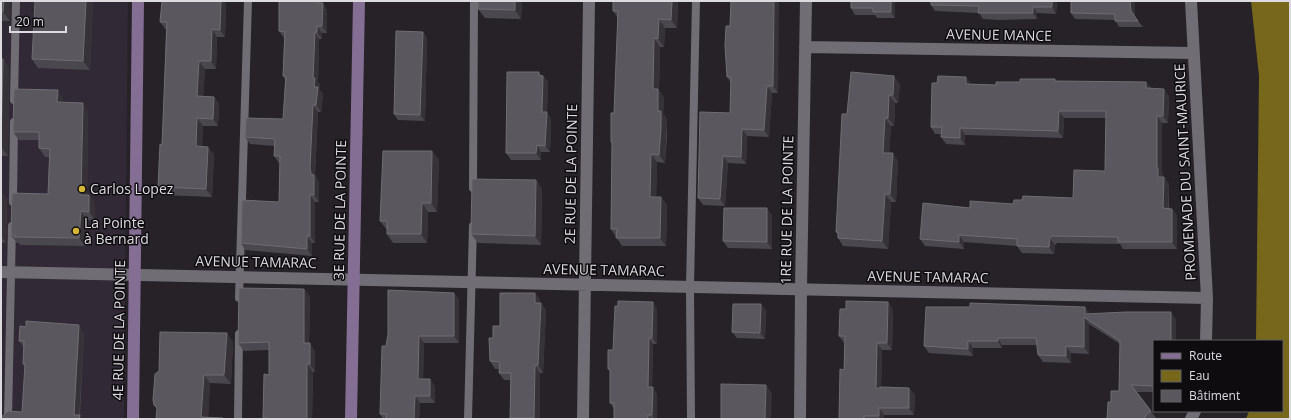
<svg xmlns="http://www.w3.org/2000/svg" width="1291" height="420" font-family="'Open Sans',sans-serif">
<rect width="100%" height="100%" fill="#262228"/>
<path fill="#312935" d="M 1,1 L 128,1 L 124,419 L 1,419 Z"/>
<path fill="#77671b" d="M 1251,1 L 1290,1 L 1290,419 L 1246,419 L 1249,411 L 1282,411 L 1282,341 L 1256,341 L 1259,76 Z"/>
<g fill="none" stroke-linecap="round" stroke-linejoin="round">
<path stroke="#716d75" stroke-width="8" d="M 14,100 L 16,1
M 473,188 L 474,1
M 13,202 L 14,122
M 239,298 L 248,1
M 8,419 L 12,226
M 238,419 L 239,334
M 468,419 L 473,226
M 691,419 L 690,287 L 696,1"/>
<path stroke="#716d75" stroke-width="12" d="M 1191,1 L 1207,298 L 1206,341
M 805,47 L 1193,53
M 1,272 L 1207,298
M 583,419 L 589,1
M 800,419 L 801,289 L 806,1
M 1191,419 L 1195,411"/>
<path stroke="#856e94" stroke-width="12" d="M 133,419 L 138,1
M 351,419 L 359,1"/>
</g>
<path fill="#4b474e" d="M 1,1 L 10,21 L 1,21 Z
M 93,1 L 90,70 L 38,68 L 32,59 Z
M 162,1 L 226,1 L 225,37 L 217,37 L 216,69 L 205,69 L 203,96 L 214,97 L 219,104 L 218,126 L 203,126 L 202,146 L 214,154 L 212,197 L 163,195 L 158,187 L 162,145 L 166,30 L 160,22 Z
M 279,1 L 321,1 L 327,10 L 327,33 L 322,33 L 322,39 L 319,39 L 318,82 L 320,85 L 319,90 L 323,94 L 321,112 L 318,112 L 315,175 L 319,182 L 319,202 L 315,202 L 315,243 L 312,243 L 312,256 L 245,250 L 241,243 L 279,202 L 280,163 L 279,163 L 274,156 L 274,146 L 250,144 L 245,137 L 283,119 L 285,80 L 283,76 L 284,38 L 279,31 Z
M 479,1 L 522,1 L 521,19 L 485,18 L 478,9 Z
M 613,1 L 678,1 L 677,28 L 665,28 L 664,47 L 660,47 L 659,90 L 664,98 L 663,114 L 667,119 L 667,138 L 665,163 L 657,162 L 656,197 L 661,197 L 667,205 L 666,246 L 622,246 L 611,229 L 612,144 L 611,142 L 614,113 L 618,18 L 613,11 Z
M 731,1 L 778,93 L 772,93 L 769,137 L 747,136 L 746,164 L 728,163 L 725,206 L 703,205 L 698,198 L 730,113 L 731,83 L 727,77 Z
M 851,1 L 895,1 L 895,18 L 877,18 L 875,15 L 855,15 L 851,8 Z
M 1057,1 L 1056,14 L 1037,13 L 1037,19 L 999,20 L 983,19 L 979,13 L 935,11 L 931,5 Z
M 1135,1 L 1135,17 L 1143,27 L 1119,27 L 1115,20 L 1075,19 L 1071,13 Z
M 423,32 L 427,38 L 425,121 L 398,120 L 394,114 Z
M 1,59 L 3,59 L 9,68 L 8,156 L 1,156 Z
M 539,72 L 541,75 L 543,76 L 548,82 L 547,113 L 551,119 L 550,152 L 541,152 L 541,160 L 511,160 L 506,153 Z
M 1057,81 L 1146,82 L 1151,88 L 1169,96 L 1168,123 L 1162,123 L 1162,172 L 1163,175 L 1163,177 L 1169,184 L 1169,209 L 1172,209 L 1177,216 L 1177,249 L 1123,249 L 1120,244 L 1057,243 L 1055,245 L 1054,254 L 1022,253 L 1017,246 L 964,242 L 964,249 L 925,246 L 920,239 L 970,208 L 1013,204 L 1022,200 L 1073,198 L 1105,171 L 1106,118 L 1064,118 L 1063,138 L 965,135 L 965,145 L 946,144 L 941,137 L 942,134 L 935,134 L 931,127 L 937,83 L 996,85 L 1020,82 Z
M 900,84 L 898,103 L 895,103 L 894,126 L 891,126 L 889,153 L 898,161 L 896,202 L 891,202 L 888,249 L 843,246 L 838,238 L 838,235 L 836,232 L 847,114 Z
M 63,99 L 63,102 L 88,111 L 87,195 L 89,195 L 95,204 L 95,220 L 86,220 L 85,246 L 20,245 L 19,243 L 17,243 L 11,235 L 48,194 L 49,157 L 45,157 L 39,148 L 39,140 L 19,140 L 13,132 Z
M 432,151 L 439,160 L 437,212 L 428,212 L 427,243 L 393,243 L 387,234 L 387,230 L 380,221 Z
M 536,180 L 542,189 L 541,245 L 478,243 L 471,234 Z
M 1,192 L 7,200 L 6,243 L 1,242 Z
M 772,215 L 772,249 L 728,248 L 723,241 Z
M 304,289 L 310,297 L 309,343 L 315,351 L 315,372 L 313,372 L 312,419 L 264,419 L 263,418 L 269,375 L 269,350 L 244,351 L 238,343 Z
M 454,293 L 459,300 L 459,343 L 424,343 L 423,379 L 430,379 L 435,387 L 435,403 L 420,403 L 419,419 L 383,419 L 380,414 L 386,346 Z
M 535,293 L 540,300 L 540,303 L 541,303 L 546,310 L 543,373 L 540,373 L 540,419 L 511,419 L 510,418 L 510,380 L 504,380 L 499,373 L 499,369 L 495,369 L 490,361 L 493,338 L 500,326 Z
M 888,302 L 893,310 L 892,350 L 882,350 L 881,387 L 909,388 L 915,395 L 914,415 L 884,415 L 884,419 L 839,419 L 844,370 L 845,343 L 844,343 L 839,336 L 846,309 Z
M 761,304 L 766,311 L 765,339 L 737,338 L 732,332 Z
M 657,309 L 657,344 L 653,344 L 652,387 L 657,394 L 657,419 L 614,419 L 614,409 L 610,403 L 610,372 L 608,369 L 613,350 Z
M 1090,313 L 1090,314 L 1176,319 L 1176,341 L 1154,341 L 1154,392 L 1137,392 L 1156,418 L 1155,419 L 1107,419 L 1111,402 L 1119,391 L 1120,344 L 1089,324 L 1089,354 L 1071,353 L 1071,363 L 1043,362 L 1038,355 L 1037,345 L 1002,345 L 1002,348 L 973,348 L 973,356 L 929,353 L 924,346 Z
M 84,333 L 80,415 L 83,419 L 1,419 L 3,416 L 22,412 L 25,367 L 23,364 L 24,347 L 19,341 Z
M 233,342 L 231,384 L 210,383 L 208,417 L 223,418 L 224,419 L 156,419 L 157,409 L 154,405 Z"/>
<path fill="#363238" d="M 4,1 L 10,1 L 10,21 L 3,12 Z
M 86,1 L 93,1 L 90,70 L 83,61 Z
M 221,1 L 226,1 L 225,37 L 220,30 Z
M 318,1 L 321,1 L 327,10 L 327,33 L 322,26 Z
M 515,1 L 522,1 L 521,19 L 515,10 Z
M 672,1 L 678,1 L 677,28 L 671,20 Z
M 774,1 L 779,1 L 778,93 L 773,86 Z
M 891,1 L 895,1 L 895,18 L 891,12 Z
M 1052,1 L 1057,1 L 1056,14 L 1052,7 Z
M 1130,1 L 1135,1 L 1135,17 L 1131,11 Z
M 1033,7 L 1037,13 L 1037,19 L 1033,13 Z
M 659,19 L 665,28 L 664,47 L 658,39 Z
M 317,26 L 322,33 L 322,39 L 317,32 Z
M 212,29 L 217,37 L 216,69 L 211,61 Z
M 315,32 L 319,39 L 318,82 L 320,85 L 319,90 L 323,94 L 321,112 L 316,105 L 313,78 Z
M 423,32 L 427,38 L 425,121 L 420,115 Z
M 654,38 L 660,47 L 659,90 L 664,98 L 663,114 L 667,119 L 665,163 L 659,155 L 653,89 Z
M 3,59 L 9,68 L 8,156 L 1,147 Z
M 199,61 L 205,69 L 203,104 L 197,96 Z
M 539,72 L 543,78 L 543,76 L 548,82 L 547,113 L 551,119 L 550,152 L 545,146 Z
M 894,76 L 900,84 L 898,103 L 893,95 Z
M 966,77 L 971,84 L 971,91 L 966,84 Z
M 1146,82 L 1151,89 L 1146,88 Z
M 767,86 L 772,93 L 769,137 L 764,130 Z
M 1164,89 L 1169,96 L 1168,123 L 1163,116 Z
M 58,90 L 63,99 L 63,111 L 57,102 Z
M 889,95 L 895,103 L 894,126 L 888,118 Z
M 214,97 L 219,104 L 218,126 L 213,119 Z
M 83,103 L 88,111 L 87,203 L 81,195 Z
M 313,105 L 318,112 L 315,175 L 319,182 L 319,202 L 314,195 L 310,168 Z
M 1059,111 L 1064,118 L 1063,138 L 1058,131 Z
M 1157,116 L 1162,123 L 1162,172 L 1163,175 L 1163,184 L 1158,177 L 1157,168 Z
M 197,118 L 203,126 L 202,154 L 196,146 Z
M 885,118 L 891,126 L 889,161 L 883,153 Z
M 960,128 L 965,135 L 965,145 L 960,138 Z
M 742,129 L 747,136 L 746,164 L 741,157 Z
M 537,145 L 541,152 L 541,160 L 536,153 Z
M 208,147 L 214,154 L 212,197 L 206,189 Z
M 432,151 L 439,160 L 437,212 L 431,203 Z
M 893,153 L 898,161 L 896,202 L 890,194 Z
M 651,154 L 657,162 L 656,205 L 650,197 Z
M 723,156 L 728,163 L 725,206 L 720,199 Z
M 1164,177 L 1169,184 L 1168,216 L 1163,208 Z
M 536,180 L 542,189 L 541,245 L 535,236 Z
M 1,192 L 7,200 L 6,243 L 1,236 Z
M 885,194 L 891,202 L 888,249 L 882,241 Z
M 89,195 L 95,204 L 95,220 L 89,212 Z
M 310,195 L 315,202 L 315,243 L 310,236 Z
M 661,197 L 667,205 L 666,246 L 660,238 Z
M 422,203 L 428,212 L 427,243 L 421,234 Z
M 767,208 L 772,215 L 772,249 L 767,242 Z
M 1172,209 L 1177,216 L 1177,249 L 1172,242 Z
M 81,211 L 86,220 L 85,246 L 79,238 Z
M 959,235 L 964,242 L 964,249 L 959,242 Z
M 307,236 L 312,243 L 312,256 L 307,249 Z
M 1050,238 L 1055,245 L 1054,254 L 1049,247 Z
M 304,289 L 310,297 L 309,351 L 304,343 Z
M 454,293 L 459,300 L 459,343 L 454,336 Z
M 535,293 L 540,300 L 540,310 L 535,303 Z
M 653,302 L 657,309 L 657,344 L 652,338 Z
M 888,302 L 893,310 L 892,350 L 887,343 Z
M 541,303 L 546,310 L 543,373 L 538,365 Z
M 761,304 L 766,311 L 765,339 L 760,333 Z
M 1085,307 L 1090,313 L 1089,321 L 1085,314 Z
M 1171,312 L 1176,319 L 1176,341 L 1171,341 Z
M 1084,317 L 1089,324 L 1089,354 L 1084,347 Z
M 79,325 L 84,333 L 79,419 L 74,415 Z
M 227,333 L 233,342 L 231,384 L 224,375 Z
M 419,336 L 424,343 L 423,386 L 418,379 Z
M 649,338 L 653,344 L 652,394 L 648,387 Z
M 998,338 L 1002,345 L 1002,348 L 998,341 Z
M 968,341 L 973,348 L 973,356 L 968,349 Z
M 310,343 L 315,351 L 315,372 L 310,364 Z
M 877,343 L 882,350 L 881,396 L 876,389 Z
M 1066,346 L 1071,353 L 1071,363 L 1066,356 Z
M 307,364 L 313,372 L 312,419 L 307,419 Z
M 535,365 L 540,373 L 540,419 L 535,419 L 534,418 Z
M 204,375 L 210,383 L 208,419 L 201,417 Z
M 430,379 L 435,387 L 435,403 L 430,396 Z
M 766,385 L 772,393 L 771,419 L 765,419 Z
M 653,387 L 657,394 L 657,419 L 655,419 L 652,415 Z
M 909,388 L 915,395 L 914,415 L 909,408 Z
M 415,396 L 420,403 L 419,419 L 414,419 Z
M 879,408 L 884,415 L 884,419 L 881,419 L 879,416 Z
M 80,415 L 83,419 L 79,419 Z
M 648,415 L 651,419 L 648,419 Z"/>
<path fill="#5b575e" stroke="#6f6c72" d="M 1,1 L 4,1 L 3,12 L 1,12 Z
M 35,1 L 86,1 L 83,61 L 32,59 Z
M 162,1 L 221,1 L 220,30 L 212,29 L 211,61 L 199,61 L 197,96 L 214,97 L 213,119 L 197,118 L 196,146 L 208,147 L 206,189 L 158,187 L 160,144 L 162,145 L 167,22 L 160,22 Z
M 279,1 L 318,1 L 318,3 L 323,3 L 322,26 L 317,26 L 317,32 L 315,32 L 313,78 L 315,78 L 314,87 L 318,87 L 316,105 L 313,105 L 310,168 L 311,174 L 314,175 L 314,195 L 310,195 L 310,236 L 307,236 L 307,249 L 241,243 L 242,200 L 279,202 L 280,156 L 274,156 L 275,139 L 245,137 L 246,118 L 283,119 L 286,76 L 283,76 L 285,32 L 279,31 Z
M 479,1 L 515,1 L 515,10 L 478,9 Z
M 613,1 L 672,1 L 671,20 L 659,19 L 658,39 L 654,38 L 653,89 L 658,89 L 658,111 L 661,111 L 661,129 L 659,155 L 651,154 L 650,197 L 661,197 L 660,238 L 616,238 L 617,229 L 611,229 L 612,142 L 611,142 L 611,113 L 614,113 L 618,11 L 613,11 Z
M 731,1 L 774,1 L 773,86 L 767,86 L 764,130 L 742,129 L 741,157 L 723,156 L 720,199 L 698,198 L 700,112 L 730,113 L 731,77 L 727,77 L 725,46 L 726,26 L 730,26 Z
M 851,1 L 891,1 L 891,12 L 873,12 L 873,8 L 851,8 Z
M 931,1 L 1052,1 L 1052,7 L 1033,7 L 1033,13 L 978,13 L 979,6 L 931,5 Z
M 1071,1 L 1130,1 L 1131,11 L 1138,21 L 1115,21 L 1115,14 L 1071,13 Z
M 396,31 L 423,32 L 420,115 L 394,114 Z
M 1,59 L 3,59 L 1,147 Z
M 507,72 L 539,72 L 539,75 L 543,76 L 542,112 L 547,112 L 545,146 L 537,145 L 536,153 L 506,153 Z
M 851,72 L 894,76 L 893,95 L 889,95 L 888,118 L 885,118 L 883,153 L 893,153 L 890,194 L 885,194 L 882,241 L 838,238 L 838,232 L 836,232 L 842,114 L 847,114 Z
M 938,76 L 966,77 L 966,84 L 996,85 L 996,82 L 1020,82 L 1020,79 L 1055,79 L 1055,81 L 1146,82 L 1146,88 L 1164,89 L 1163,116 L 1157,116 L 1157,168 L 1158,168 L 1158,177 L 1164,177 L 1163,208 L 1172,209 L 1172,242 L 1118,242 L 1118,237 L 1052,236 L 1050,238 L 1049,247 L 1017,246 L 1017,239 L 959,235 L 959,242 L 920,239 L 923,203 L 970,208 L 970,201 L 1013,204 L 1014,200 L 1022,200 L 1023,196 L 1073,198 L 1074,170 L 1105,171 L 1106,111 L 1059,111 L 1058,131 L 960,128 L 960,138 L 941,137 L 942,127 L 931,127 L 932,83 L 937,83 Z
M 14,89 L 58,90 L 57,102 L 83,103 L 81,195 L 89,195 L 89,212 L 81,211 L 79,238 L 14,237 L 15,235 L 11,235 L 12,193 L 48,194 L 50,149 L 39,148 L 39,132 L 13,132 Z
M 383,151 L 432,151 L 431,203 L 422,203 L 421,234 L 387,234 L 387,221 L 380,221 Z
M 472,179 L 536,180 L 535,236 L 471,234 Z
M 724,208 L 767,208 L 767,242 L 723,241 Z
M 239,288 L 304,289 L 304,343 L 310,343 L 310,364 L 307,364 L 307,419 L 279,419 L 263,418 L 264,374 L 269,375 L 269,342 L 238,343 Z
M 388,290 L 454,293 L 454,336 L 419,336 L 418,379 L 430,379 L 430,396 L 415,396 L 414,419 L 386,419 L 386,414 L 380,414 L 382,346 L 386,346 L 388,334 Z
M 500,293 L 535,293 L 535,303 L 541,303 L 538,365 L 535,365 L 534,418 L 510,418 L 511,373 L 499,373 L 500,362 L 490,361 L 489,338 L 493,338 L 493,326 L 500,326 Z
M 618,301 L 653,302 L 652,338 L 649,338 L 648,387 L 653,387 L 652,415 L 648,415 L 648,419 L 614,419 L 614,403 L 610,403 L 610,369 L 608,369 L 608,350 L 613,350 L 615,306 L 618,306 Z
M 846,301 L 888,302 L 887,343 L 877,343 L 876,389 L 881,387 L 909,388 L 909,408 L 879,408 L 879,416 L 864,416 L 864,419 L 839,419 L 840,369 L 844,370 L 845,336 L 839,336 L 840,309 L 846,309 Z
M 970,303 L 1085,307 L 1085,314 L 1126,312 L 1171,312 L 1171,341 L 1154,341 L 1154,386 L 1131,385 L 1151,411 L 1145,416 L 1145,419 L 1107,419 L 1108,402 L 1111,402 L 1111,391 L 1119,391 L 1120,341 L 1084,317 L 1084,347 L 1066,346 L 1066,356 L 1038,355 L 1036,338 L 998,338 L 998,341 L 968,341 L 968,349 L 924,346 L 926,307 L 970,307 Z
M 733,304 L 761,304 L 760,333 L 732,332 Z
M 26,321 L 79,325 L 74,415 L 80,415 L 79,419 L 1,419 L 1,416 L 3,416 L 8,411 L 22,412 L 25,364 L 23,364 L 24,341 L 19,341 L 20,326 L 26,327 Z
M 160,332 L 227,333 L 224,375 L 204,375 L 201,417 L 223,418 L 223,419 L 156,419 L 157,408 L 154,405 L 153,400 L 155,374 L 159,371 Z
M 721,384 L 766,385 L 765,419 L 721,419 Z"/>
<g fill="#d3b635" stroke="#0e0c0f" stroke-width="1.5">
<circle cx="82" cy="189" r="4"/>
<circle cx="76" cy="231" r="4"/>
</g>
<g text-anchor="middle" stroke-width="3" stroke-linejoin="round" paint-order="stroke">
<g font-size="14" fill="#dedbe0" stroke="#0e0c0f">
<text transform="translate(999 35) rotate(1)" y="5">AVENUE MANCE</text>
<text transform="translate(1185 172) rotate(-93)" y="5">PROMENADE DU SAINT-MAURICE</text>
<text transform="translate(571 174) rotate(-89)" y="5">2E RUE DE LA POINTE</text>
<text transform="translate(340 210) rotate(-89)" y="5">3E RUE DE LA POINTE</text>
<text transform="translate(787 210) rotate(-89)" y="5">1RE RUE DE LA POINTE</text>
<text transform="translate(256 262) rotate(1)" y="5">AVENUE TAMARAC</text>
<text transform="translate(604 270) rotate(1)" y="5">AVENUE TAMARAC</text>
<text transform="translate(928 277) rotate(1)" y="5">AVENUE TAMARAC</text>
<text transform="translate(119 330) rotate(-89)" y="5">4E RUE DE LA POINTE</text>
</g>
<g font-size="14" fill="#dedbe0" stroke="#0e0c0f" text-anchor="start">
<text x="90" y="194">Carlos Lopez</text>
<text x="84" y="228">La Pointe<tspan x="84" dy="16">à Bernard</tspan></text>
</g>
</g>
<rect width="1291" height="420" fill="none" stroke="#dedbe0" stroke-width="4"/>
<rect x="1153" y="340" width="130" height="72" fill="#0e0c0f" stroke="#615f63"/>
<rect x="1161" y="353" width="20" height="6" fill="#856e94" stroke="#615f63"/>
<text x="1189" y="360" font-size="12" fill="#dedbe0">Route</text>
<rect x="1161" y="370" width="20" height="12" fill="#77671b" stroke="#615f63"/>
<text x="1189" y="380" font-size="12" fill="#dedbe0">Eau</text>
<rect x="1161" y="390" width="20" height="12" fill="#5b575e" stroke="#615f63"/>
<text x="1189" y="400" font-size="12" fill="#dedbe0">Bâtiment</text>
<path d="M10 26v6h56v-6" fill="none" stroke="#dedbe0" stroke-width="2"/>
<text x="16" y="26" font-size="12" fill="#dedbe0" stroke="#0e0c0f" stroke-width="3" paint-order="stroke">20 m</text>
</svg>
